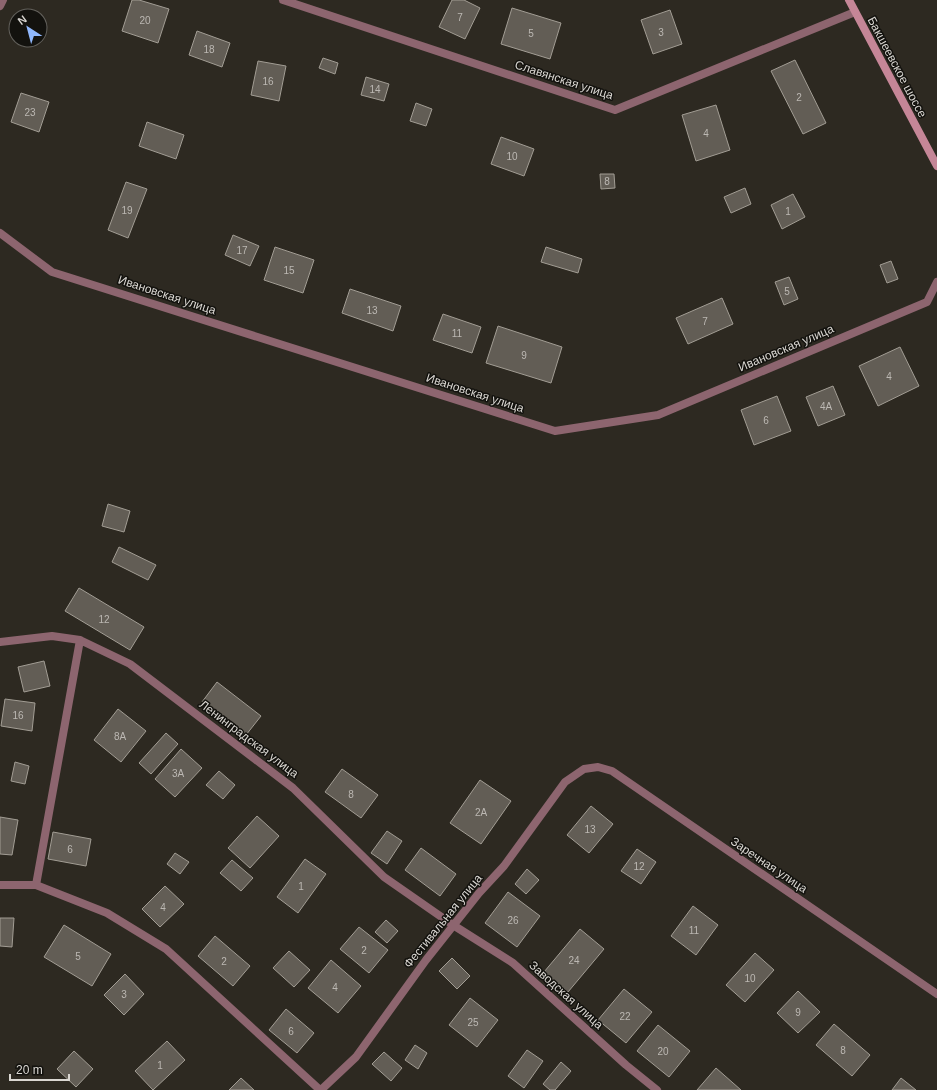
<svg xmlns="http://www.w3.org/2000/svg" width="937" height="1090" font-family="Helvetica,sans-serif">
<rect width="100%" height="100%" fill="#2d2921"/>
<path fill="#625d55" stroke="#a29d94" d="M 132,0 L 139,0 L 169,9 L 158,43 L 122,31 Z
M 452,0 L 464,0 L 480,8 L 465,39 L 439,27 Z
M 512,8 L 561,23 L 550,59 L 501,44 Z
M 670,10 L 682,44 L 653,54 L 641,20 Z
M 197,31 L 230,43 L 222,67 L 189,55 Z
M 323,58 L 338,63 L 335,74 L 319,68 Z
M 795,60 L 826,123 L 803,134 L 771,71 Z
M 258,61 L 286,66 L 279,101 L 251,95 Z
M 366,77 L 389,84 L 384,101 L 361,95 Z
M 21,93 L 49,102 L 39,132 L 11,122 Z
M 416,103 L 432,109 L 426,126 L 410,121 Z
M 716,105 L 730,150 L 696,161 L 682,115 Z
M 147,122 L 184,135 L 176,159 L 139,146 Z
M 501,137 L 534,149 L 524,176 L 491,164 Z
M 600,174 L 614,174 L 615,188 L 601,189 Z
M 126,182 L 147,189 L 128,238 L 108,230 Z
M 745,188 L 751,204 L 731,213 L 724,197 Z
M 793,194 L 805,217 L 782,229 L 771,205 Z
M 233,235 L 259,246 L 250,266 L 225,255 Z
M 275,247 L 314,260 L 303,293 L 264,280 Z
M 546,247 L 582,259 L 578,273 L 541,262 Z
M 891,261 L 898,279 L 887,283 L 880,265 Z
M 789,277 L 798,299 L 784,305 L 775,282 Z
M 350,289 L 401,306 L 393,331 L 342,313 Z
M 722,298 L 733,324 L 688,344 L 676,318 Z
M 443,314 L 481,327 L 472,353 L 433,340 Z
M 498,326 L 562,347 L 551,383 L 486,363 Z
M 900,347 L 919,386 L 878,406 L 859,366 Z
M 833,386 L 845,415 L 818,426 L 806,397 Z
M 777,396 L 791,431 L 754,445 L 741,410 Z
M 108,504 L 130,511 L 124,532 L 102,526 Z
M 119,547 L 156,565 L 148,580 L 112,562 Z
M 79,588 L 144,627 L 130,650 L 65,611 Z
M 44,661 L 50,686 L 24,692 L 18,667 Z
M 217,682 L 261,716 L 246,735 L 202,702 Z
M 5,699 L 35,703 L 32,731 L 1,726 Z
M 118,709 L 146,731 L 121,762 L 94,740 Z
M 166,733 L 178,744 L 151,774 L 139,763 Z
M 181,749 L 202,768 L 175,797 L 155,779 Z
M 15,762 L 29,766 L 25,784 L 11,781 Z
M 342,769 L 378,795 L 361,818 L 325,792 Z
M 219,771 L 235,785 L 223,799 L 206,785 Z
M 480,780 L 511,801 L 481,844 L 450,823 Z
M 591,806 L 613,824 L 589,853 L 567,835 Z
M 257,816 L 279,836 L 250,868 L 228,848 Z
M 0,817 L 18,820 L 12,855 L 0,854 Z
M 387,831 L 402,841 L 387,864 L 371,853 Z
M 53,832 L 91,839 L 86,866 L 48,859 Z
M 421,848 L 456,874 L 440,896 L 405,870 Z
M 637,849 L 656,862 L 641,884 L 621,871 Z
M 175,853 L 189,862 L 180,874 L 167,864 Z
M 305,859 L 326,874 L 298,913 L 277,897 Z
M 232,860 L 253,878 L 241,891 L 220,873 Z
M 527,869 L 539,880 L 526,894 L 515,884 Z
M 165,886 L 184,904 L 160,927 L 142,909 Z
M 508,892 L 540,916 L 517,947 L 485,923 Z
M 693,906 L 718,925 L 696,955 L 671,936 Z
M 0,918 L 14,918 L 12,947 L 0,946 Z
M 386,920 L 398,931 L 387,943 L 375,932 Z
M 64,925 L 111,954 L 92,986 L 44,957 Z
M 359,927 L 388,950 L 369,973 L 340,949 Z
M 580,929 L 604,949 L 568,992 L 544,972 Z
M 215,936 L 250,966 L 233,986 L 198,956 Z
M 289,951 L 310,970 L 294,987 L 273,968 Z
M 755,953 L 774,970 L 745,1002 L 726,985 Z
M 452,958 L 470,976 L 457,989 L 439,971 Z
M 331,960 L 361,986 L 338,1013 L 308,988 Z
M 125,974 L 144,994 L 124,1015 L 104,995 Z
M 624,989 L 652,1012 L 626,1043 L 598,1020 Z
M 798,991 L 820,1012 L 798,1033 L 777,1013 Z
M 470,998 L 498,1020 L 477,1047 L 449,1025 Z
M 286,1009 L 314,1033 L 297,1053 L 269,1030 Z
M 834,1024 L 870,1055 L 852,1076 L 816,1045 Z
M 658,1025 L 690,1051 L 669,1077 L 637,1051 Z
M 167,1041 L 185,1060 L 153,1090 L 135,1071 Z
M 415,1045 L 427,1053 L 418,1069 L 405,1060 Z
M 527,1050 L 543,1061 L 524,1088 L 508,1076 Z
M 74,1051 L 93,1069 L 76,1087 L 57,1069 Z
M 384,1052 L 402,1068 L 391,1081 L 372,1064 Z
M 561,1062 L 571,1071 L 555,1090 L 550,1090 L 543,1084 Z
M 716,1068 L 741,1090 L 697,1090 Z
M 241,1078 L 254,1090 L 229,1090 Z
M 901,1078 L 916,1090 L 892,1090 Z"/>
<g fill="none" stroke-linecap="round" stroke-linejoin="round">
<path stroke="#8d656f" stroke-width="8" d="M 0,6 L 3,0"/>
<path stroke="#8d656f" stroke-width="8" d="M 283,0 L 615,110 L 855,12
M 0,233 L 52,272 L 555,431 L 658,415 L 927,302 L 937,282
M 0,642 L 52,636 L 80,640 L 130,664 L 293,788 L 384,877 L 453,925 L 513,963 L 626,1065 L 657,1090
M 0,885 L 36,885 L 107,913 L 166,949 L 320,1090
M 36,885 L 80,640
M 321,1090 L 356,1057 L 426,960 L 479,893 L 504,866 L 565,782 L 584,769 L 598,767 L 612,771 L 937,994"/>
<path stroke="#c58697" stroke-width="8" d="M 849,0 L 937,166"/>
</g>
<g text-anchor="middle" stroke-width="3" stroke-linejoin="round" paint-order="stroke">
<g font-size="10" fill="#bcb8b3">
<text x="460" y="21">7</text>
<text x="145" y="24">20</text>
<text x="661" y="36">3</text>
<text x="531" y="37">5</text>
<text x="209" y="53">18</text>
<text x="268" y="85">16</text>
<text x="375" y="93">14</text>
<text x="799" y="101">2</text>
<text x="30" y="116">23</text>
<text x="706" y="137">4</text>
<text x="512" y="160">10</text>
<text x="607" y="185">8</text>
<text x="127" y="214">19</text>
<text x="788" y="215">1</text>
<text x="242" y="254">17</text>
<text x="289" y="274">15</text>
<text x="787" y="295">5</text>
<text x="372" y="314">13</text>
<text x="705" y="325">7</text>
<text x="457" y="337">11</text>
<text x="524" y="359">9</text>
<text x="889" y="380">4</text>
<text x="826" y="410">4А</text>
<text x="766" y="424">6</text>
<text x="104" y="623">12</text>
<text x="18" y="719">16</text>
<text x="120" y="740">8А</text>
<text x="178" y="777">3А</text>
<text x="351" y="798">8</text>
<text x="481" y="816">2А</text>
<text x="590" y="833">13</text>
<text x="70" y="853">6</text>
<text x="639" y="870">12</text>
<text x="301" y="890">1</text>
<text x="163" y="911">4</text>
<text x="513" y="924">26</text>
<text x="694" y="934">11</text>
<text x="364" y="954">2</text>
<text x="78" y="960">5</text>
<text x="574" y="964">24</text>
<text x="224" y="965">2</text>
<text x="750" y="982">10</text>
<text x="335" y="991">4</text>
<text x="124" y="998">3</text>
<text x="798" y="1016">9</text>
<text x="625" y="1020">22</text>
<text x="473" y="1026">25</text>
<text x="291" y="1035">6</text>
<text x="843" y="1054">8</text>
<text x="663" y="1055">20</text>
<text x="160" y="1069">1</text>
</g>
<g font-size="12" fill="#dad7d2" stroke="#13120e">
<text transform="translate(897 67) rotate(62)" y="4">Бакшеевское шоссе</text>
<text transform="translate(564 80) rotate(18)" y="4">Славянская улица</text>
<text transform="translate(167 295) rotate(18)" y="4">Ивановская улица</text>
<text transform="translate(786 348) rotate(-23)" y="4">Ивановская улица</text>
<text transform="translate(475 393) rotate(18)" y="4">Ивановская улица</text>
<text transform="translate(249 739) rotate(37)" y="4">Ленинградская улица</text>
<text transform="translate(769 865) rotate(34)" y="4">Заречная улица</text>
<text transform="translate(443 921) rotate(-51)" y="4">Фестивальная улица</text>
<text transform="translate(566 995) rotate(42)" y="4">Заводская улица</text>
</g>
</g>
<g transform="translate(28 28) rotate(324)"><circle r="19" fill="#13120e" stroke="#63615c"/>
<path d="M0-3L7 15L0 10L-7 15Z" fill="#90b8fd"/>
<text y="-6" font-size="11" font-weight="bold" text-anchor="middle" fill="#dad7d2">N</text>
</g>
<path d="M10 1074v6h59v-6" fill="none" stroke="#dad7d2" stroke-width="2"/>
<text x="16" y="1074" font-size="12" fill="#dad7d2" stroke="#13120e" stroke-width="3" paint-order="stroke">20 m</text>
</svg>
